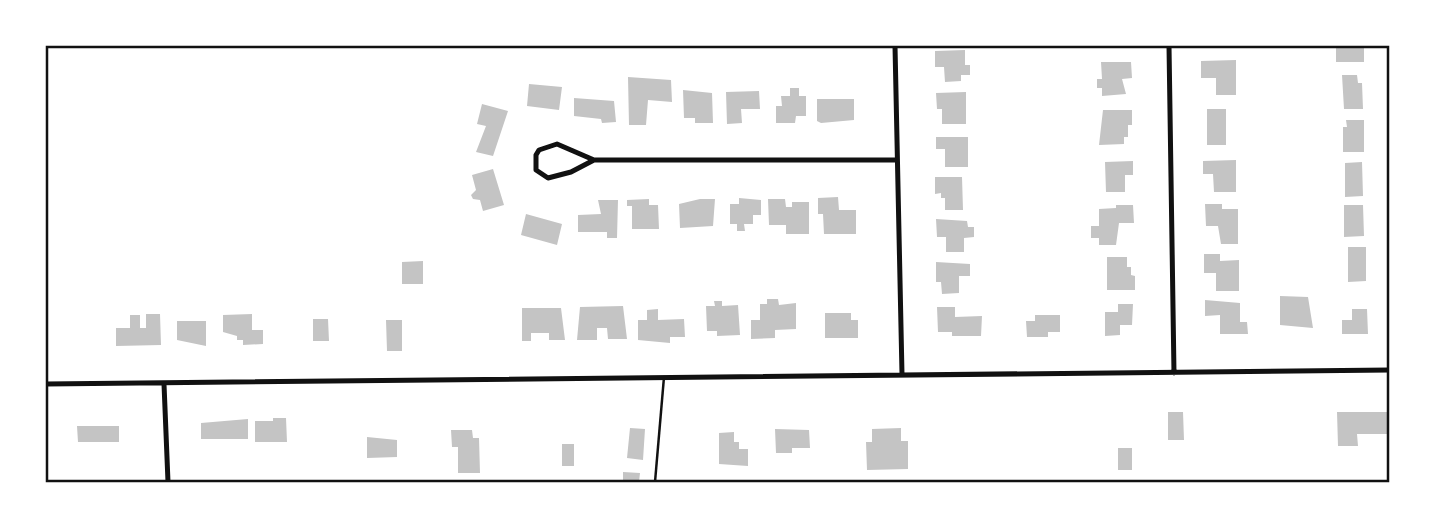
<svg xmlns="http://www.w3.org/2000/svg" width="1435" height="528" font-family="'Source Sans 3',sans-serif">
<rect width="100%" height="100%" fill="#fff"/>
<path fill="#c4c4c4" d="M 1336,46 L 1364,46 L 1364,62 L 1336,62 Z
M 965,50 L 965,65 L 970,65 L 970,75 L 961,75 L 961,81 L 945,82 L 944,67 L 935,67 L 935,51 Z
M 1236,60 L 1236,95 L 1216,95 L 1216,78 L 1201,78 L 1201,61 Z
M 1101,62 L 1131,62 L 1132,78 L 1122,79 L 1126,94 L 1102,96 L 1102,88 L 1097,88 L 1097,79 L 1102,79 Z
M 1342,75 L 1357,75 L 1358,83 L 1362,83 L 1363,109 L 1344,109 Z
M 628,77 L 671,80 L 672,102 L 648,100 L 646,125 L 629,125 Z
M 529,84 L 562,87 L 559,110 L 527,106 Z
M 790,88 L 799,88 L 799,96 L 806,96 L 806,116 L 796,116 L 795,123 L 776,123 L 776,106 L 782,106 L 781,96 L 790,96 Z
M 683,90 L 712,93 L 713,123 L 695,123 L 695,118 L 684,118 Z
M 759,91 L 760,109 L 741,109 L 742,123 L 727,124 L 726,92 Z
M 966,92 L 966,124 L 942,124 L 942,109 L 937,109 L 936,93 Z
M 574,98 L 614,101 L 616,122 L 602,123 L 601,119 L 574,116 Z
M 817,99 L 854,99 L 854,120 L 821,123 L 817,121 Z
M 482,104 L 508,111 L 493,156 L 476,152 L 486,126 L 477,124 Z
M 1207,109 L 1226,109 L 1226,145 L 1207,145 Z
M 1103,110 L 1132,110 L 1132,125 L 1128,125 L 1128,137 L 1124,137 L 1124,144 L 1099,145 Z
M 1346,120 L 1364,120 L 1364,152 L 1343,152 L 1343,127 L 1347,127 Z
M 936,137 L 968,137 L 968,167 L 945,167 L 945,149 L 936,149 Z
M 1236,160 L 1236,192 L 1214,192 L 1213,174 L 1203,174 L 1203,161 Z
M 1133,161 L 1133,175 L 1125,175 L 1125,192 L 1106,192 L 1105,162 Z
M 1362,162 L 1363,196 L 1345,197 L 1345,163 Z
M 493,169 L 504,205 L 483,211 L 480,200 L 473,199 L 471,195 L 476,190 L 472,175 Z
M 935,177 L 962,177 L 963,210 L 945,210 L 945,198 L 941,198 L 941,193 L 935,194 Z
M 838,197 L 839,210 L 856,210 L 856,234 L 824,234 L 823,214 L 818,214 L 818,198 Z
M 739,198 L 761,200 L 761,215 L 753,215 L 753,224 L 744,224 L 745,231 L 737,231 L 737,224 L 730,224 L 730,204 L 739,204 Z
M 649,199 L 649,205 L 658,205 L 659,229 L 632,229 L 632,206 L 627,206 L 627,200 Z
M 700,199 L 715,199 L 713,226 L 680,228 L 679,204 Z
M 768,199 L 785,199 L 786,207 L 792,207 L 792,202 L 809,202 L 809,234 L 786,234 L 786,225 L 769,225 Z
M 598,200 L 618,200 L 617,238 L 607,238 L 607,232 L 578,232 L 578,215 L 601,214 Z
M 1205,204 L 1222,204 L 1222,209 L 1238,209 L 1238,244 L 1221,244 L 1218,226 L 1206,226 Z
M 1116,205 L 1133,205 L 1134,223 L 1119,223 L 1116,245 L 1099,245 L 1099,238 L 1091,238 L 1091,226 L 1099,226 L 1099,209 L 1116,208 Z
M 1344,205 L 1363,205 L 1364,236 L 1344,237 Z
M 526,214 L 562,224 L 557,245 L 521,235 Z
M 936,219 L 967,221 L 968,227 L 974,227 L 974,237 L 964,238 L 964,252 L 946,252 L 946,237 L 937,237 Z
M 1348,247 L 1366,247 L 1366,281 L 1348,282 Z
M 1204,254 L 1220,254 L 1220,261 L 1239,260 L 1239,291 L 1216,291 L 1216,273 L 1204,273 Z
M 1107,257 L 1127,257 L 1127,267 L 1131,267 L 1131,275 L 1135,276 L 1135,290 L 1107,290 Z
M 423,261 L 423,284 L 402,284 L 402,262 Z
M 936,262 L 970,264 L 970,276 L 959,276 L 959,293 L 942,294 L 941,282 L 936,282 Z
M 1280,296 L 1308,297 L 1313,328 L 1280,325 Z
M 767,299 L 778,299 L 779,305 L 796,303 L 796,329 L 775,330 L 775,338 L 751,339 L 751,320 L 760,320 L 760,304 L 767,304 Z
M 1205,300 L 1240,303 L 1240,322 L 1247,322 L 1248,334 L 1220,334 L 1220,315 L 1205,316 Z
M 714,301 L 722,301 L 722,306 L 738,305 L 740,335 L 717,336 L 717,331 L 707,331 L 706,306 L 715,306 Z
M 1118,304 L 1133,304 L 1132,325 L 1120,325 L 1120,335 L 1105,336 L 1105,312 L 1118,312 Z
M 623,306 L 627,339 L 608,339 L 607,328 L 597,328 L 597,340 L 577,340 L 580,307 Z
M 937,307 L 955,307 L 955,317 L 982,316 L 981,336 L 952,336 L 952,332 L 938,332 Z
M 522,308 L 561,308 L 565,340 L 549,340 L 549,333 L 531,333 L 531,341 L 522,341 Z
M 658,309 L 658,320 L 684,319 L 685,337 L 670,337 L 670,343 L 638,340 L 638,320 L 647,320 L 647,310 Z
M 1352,309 L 1367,309 L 1368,334 L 1342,334 L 1342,320 L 1352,320 Z
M 825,313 L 851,313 L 851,320 L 858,320 L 858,338 L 825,338 Z
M 146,314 L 160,314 L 161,345 L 116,346 L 116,328 L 130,328 L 130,315 L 140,315 L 140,328 L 146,328 Z
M 252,314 L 252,330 L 263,330 L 263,344 L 243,345 L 243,340 L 237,340 L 237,336 L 223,332 L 223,315 Z
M 1035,315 L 1060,315 L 1060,332 L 1048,332 L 1048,337 L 1027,337 L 1026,321 L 1035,321 Z
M 313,319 L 328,319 L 329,341 L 313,341 Z
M 386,320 L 402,320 L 402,351 L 387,351 Z
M 177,321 L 206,321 L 206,346 L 177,340 Z
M 1168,412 L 1183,412 L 1184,440 L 1168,440 Z
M 1337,412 L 1390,412 L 1390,434 L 1357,434 L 1358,446 L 1338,446 Z
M 273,418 L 286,418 L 287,442 L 255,442 L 255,421 L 273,421 Z
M 248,419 L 248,439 L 201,439 L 201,423 Z
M 77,426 L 119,426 L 119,442 L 78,442 Z
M 630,428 L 645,429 L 643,460 L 627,458 Z
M 901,428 L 901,441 L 908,441 L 908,469 L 867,470 L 866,442 L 872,442 L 872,429 Z
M 775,429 L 809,430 L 810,448 L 792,448 L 792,453 L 776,453 Z
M 451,430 L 472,430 L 473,438 L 479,438 L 480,473 L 458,473 L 458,447 L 452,447 Z
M 734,432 L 734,442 L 739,442 L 739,449 L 748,449 L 748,466 L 719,464 L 719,433 Z
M 367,437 L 397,440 L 397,457 L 367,458 Z
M 562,444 L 574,444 L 574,466 L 562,466 Z
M 1118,448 L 1132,448 L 1132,470 L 1118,470 Z
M 623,472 L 640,473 L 639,482 L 623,482 Z"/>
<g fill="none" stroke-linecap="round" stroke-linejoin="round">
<path stroke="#111" stroke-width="2.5" d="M 655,482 L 664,377"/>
<path stroke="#111" stroke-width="5" d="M 895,46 L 902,374
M 1169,46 L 1174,373
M 594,160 L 571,172 L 548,178 L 536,170 L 536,155 L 539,150 L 557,144 L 594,160 L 896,160
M 46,384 L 1390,370
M 164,384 L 168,482"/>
</g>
<rect width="1435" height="528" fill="none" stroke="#ffffff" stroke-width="94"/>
<rect x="47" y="47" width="1341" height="434" fill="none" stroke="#111" stroke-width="2.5"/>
</svg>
